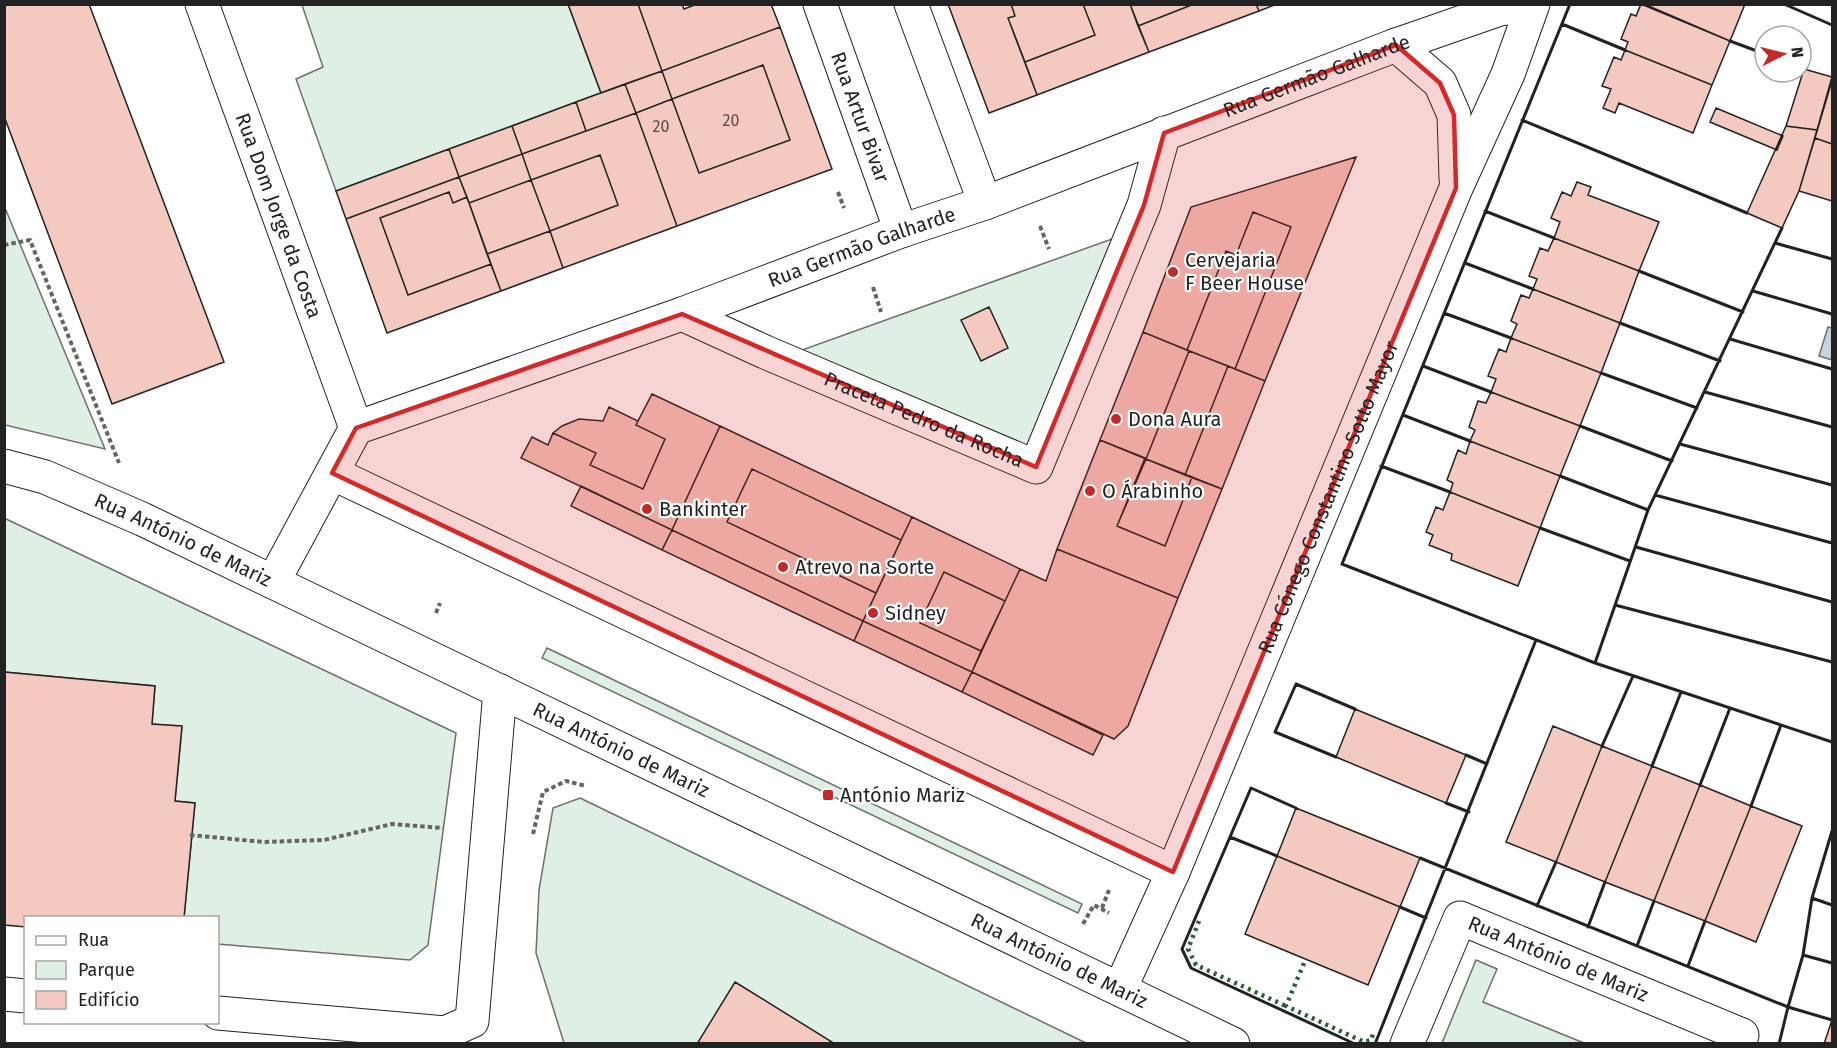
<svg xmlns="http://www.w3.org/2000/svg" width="1837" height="1048" font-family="'Fira Sans',sans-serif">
<rect width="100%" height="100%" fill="#fff"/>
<path fill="#e0efe3" stroke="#6f6f6f" stroke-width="1.5" d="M 568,4 L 601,93 L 336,191 L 296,79 L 323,67 L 302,5 Z
M 5,208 L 105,449 L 5,425 Z
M 1112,239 L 1027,446 L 802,350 Z
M 4,518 L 456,733 L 428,945 L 410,960 L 218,944 L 218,918 L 184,917 L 195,803 L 175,801 L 182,727 L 152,724 L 155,686 L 5,672 Z
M 547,648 L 1082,904 L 1078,913 L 542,658 Z
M 580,798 L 1086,1043 L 564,1043 L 536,953 L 539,890 L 553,808 Z
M 1476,960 L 1497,969 L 1483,1002 L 1584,1043 L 1442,1043 Z"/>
<path fill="#c7d3dd" stroke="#6f6f6f" stroke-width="1.5" d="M 1828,327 L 1832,328 L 1832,360 L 1819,356 Z"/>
<path fill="#f3c9c0" stroke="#222" stroke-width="1.5" d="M 4,4 L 89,4 L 224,362 L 112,404 L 4,116 Z
M 568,4 L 638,4 L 662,71 L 601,93 Z
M 638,4 L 682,4 L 684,9 L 697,4 L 771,4 L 780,27 L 662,71 Z
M 948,4 L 1011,4 L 1015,16 L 1008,18 L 1037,95 L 989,113 Z
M 1011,4 L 1083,4 L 1095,35 L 1025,62 L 1008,18 L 1015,16 Z
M 1083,4 L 1130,4 L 1149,52 L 1037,95 L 1025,62 L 1095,35 Z
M 1130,4 L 1194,4 L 1138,26 Z
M 1194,4 L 1256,4 L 1259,11 L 1149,52 L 1138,26 Z
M 1256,4 L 1277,4 L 1259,11 Z
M 1641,4 L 1730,41 L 1712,85 L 1625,50 L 1628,42 L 1621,39 L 1631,14 L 1636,16 Z
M 1644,4 L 1745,4 L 1730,41 Z
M 780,27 L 832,169 L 677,226 L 636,113 L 672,99 L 699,173 L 790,140 L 763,65 L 672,99 L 662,71 Z
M 1625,50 L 1712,85 L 1693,133 L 1619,103 L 1615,113 L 1603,108 L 1611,89 L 1602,86 L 1614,57 L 1621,60 Z
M 763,65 L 790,140 L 699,173 L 672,99 Z
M 1804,69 L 1832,77 L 1817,130 L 1786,126 Z
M 662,71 L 672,99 L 636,113 L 625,84 Z
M 625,84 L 636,113 L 586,131 L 576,102 Z
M 1831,84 L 1832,84 L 1832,144 L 1815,138 Z
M 576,102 L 586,131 L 522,154 L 512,126 Z
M 1716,108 L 1783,136 L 1777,150 L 1710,122 Z
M 636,113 L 677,226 L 563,268 L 550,231 L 618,205 L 600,155 L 531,180 L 522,154 Z
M 512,126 L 522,154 L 459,177 L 449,149 Z
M 1786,126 L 1817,130 L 1799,191 L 1782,228 L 1747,213 Z
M 1815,138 L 1832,144 L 1832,201 L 1799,191 Z
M 449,149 L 459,177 L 346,219 L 336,191 Z
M 522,154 L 531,180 L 469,203 L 459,177 Z
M 600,155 L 618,205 L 550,231 L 531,180 Z
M 1356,157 L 1265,381 L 1235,369 L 1291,227 L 1253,212 L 1236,255 L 1226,251 L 1187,350 L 1143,332 L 1191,207 Z
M 459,177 L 467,197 L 453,203 L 449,192 L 380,218 L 408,295 L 491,264 L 501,291 L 387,333 L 346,219 Z
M 531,180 L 550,231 L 487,254 L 469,203 Z
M 1577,182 L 1591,187 L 1588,195 L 1659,222 L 1639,271 L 1554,238 L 1560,222 L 1551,218 L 1562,192 L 1571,196 Z
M 449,192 L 453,203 L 467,197 L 491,264 L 408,295 L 380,218 Z
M 1253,212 L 1291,227 L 1235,369 L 1187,350 L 1226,251 L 1236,255 Z
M 550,231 L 563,268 L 501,291 L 487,254 Z
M 1554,238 L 1639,271 L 1620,323 L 1533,289 L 1537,279 L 1529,276 L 1540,248 L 1548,251 Z
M 1533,289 L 1620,323 L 1601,373 L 1511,338 L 1517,324 L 1511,321 L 1521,295 L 1529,298 Z
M 989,307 L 1008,348 L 981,361 L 961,320 Z
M 1143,332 L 1189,351 L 1146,459 L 1100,440 Z
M 1511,338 L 1601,373 L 1580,426 L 1491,392 L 1496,379 L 1488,376 L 1499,349 L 1506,352 Z
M 1189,351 L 1228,366 L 1185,475 L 1146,459 Z
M 1228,366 L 1265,381 L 1222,489 L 1185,475 Z
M 1491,392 L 1580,426 L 1560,476 L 1470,441 L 1475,430 L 1469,427 L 1478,401 L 1486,403 Z
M 652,394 L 720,426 L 672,530 L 521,458 L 532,437 L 548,445 L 553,433 L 596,453 L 590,465 L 643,489 L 665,439 L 636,425 Z
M 609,407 L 638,421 L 636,425 L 665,439 L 643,489 L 590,465 L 596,453 L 553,433 L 562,426 L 579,419 L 603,421 Z
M 720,426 L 912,517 L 901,540 L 752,469 L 727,522 L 876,593 L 863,621 L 672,530 Z
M 1100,440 L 1145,458 L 1117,526 L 1165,546 L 1192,477 L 1222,489 L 1178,598 L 1057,549 Z
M 1470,441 L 1560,476 L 1540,528 L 1450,492 L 1453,483 L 1447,480 L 1458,450 L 1466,454 Z
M 1146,459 L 1192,477 L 1165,546 L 1117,526 Z
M 752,469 L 901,540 L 876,593 L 727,522 Z
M 581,486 L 672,530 L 662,550 L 571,506 Z
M 1450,492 L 1540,528 L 1518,586 L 1451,560 L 1452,554 L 1429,545 L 1433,535 L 1426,532 L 1436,507 L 1443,510 Z
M 912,517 L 1020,569 L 1005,601 L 944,572 L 920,623 L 981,651 L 972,672 L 863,621 Z
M 672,530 L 863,621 L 854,641 L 662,550 Z
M 1057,549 L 1178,598 L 1128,726 L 1114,739 L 972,672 L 1020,569 L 1046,581 Z
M 944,572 L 1005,601 L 981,651 L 920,623 Z
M 863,621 L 972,672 L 962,692 L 854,641 Z
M 4,672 L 155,686 L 152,724 L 182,726 L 175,801 L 195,803 L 184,918 L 26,918 L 26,927 L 4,925 Z
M 972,672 L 1103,735 L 1093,755 L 962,692 Z
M 1355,709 L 1466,755 L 1446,803 L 1336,757 Z
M 1553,726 L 1602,746 L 1556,862 L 1506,842 Z
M 1602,746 L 1652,766 L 1605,882 L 1556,862 Z
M 1652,766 L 1700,785 L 1654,901 L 1605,882 Z
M 1700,785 L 1751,806 L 1705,921 L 1654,901 Z
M 1751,806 L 1802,826 L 1756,942 L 1705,921 Z
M 1296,808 L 1420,858 L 1400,907 L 1277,856 Z
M 1277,856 L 1400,907 L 1368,985 L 1245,934 Z
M 735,982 L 832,1042 L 831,1044 L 697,1044 Z
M 1832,1020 L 1832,1044 L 1824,1044 Z"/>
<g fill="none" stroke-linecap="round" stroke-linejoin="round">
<g stroke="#222" stroke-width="35">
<g id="minor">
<path id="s1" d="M 202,4 L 356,428"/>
<path id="s2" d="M 820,4 L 901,231"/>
<path d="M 911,4 L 985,203"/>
<path d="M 1396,45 L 1440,83 L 1454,115 L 1456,179"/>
<path id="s3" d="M 682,314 L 765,352 L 1036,467 L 1144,205 L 1164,133"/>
<path id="s4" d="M 4,466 L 45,477 L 142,519 L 1233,1044"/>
<path d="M 332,473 L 1173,872"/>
<path id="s5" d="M 273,582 L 356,428 L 682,314 L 901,231 L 985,203 L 1396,45 L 1500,9 L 1532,5"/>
<path id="s6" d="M 1120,989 L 1173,872 L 1456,188 L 1508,74 L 1533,4"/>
<path d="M 4,994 L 26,996"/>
<path d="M 218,1013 L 445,1033 L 472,1021 L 500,691"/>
<path id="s7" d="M 1407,1044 L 1460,918 L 1742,1035 L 1740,1044"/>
</g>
</g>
<path stroke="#646464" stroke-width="4" stroke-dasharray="4.5 3" stroke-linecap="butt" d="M 838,192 L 844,208
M 1040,226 L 1049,249
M 4,245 L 30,240 L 119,463
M 873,287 L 881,312
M 436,613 L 440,603
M 533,834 L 543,792 L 566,781 L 586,786
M 190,835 L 264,842 L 324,840 L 392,824 L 443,828
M 1102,908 L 1109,890
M 1083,924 L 1094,905 L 1109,913"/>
<use href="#minor" stroke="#fff" stroke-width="33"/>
<path stroke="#2f5e38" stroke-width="4.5" stroke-dasharray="3 4.5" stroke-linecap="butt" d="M 1199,921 L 1188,949 L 1196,965 L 1286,1006
M 1304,963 L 1286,1006 L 1364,1042 L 1371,1040 L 1374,1031"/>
<path stroke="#222" stroke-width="3" d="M 1570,4 L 1342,564 L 1595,663 L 1648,510 L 1782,228
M 1784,4 L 1832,25
M 1562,24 L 1625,50
M 1730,41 L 1765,54
M 1522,120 L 1747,213
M 1485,211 L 1554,238
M 1775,243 L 1832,259
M 1465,263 L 1533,289
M 1639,271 L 1743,312
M 1753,291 L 1832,314
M 1444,313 L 1511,338
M 1620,323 L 1720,361
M 1730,339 L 1832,369
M 1423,366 L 1491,392
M 1601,373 L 1697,408
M 1705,392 L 1832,427
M 1403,415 L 1470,441
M 1580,426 L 1672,461
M 1680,444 L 1832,485
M 1381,466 L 1450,492
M 1560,476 L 1648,510
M 1655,495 L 1832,543
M 1540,528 L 1630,561
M 1636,547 L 1832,602
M 1615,605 L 1832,662
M 1595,663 L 1832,742
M 1602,746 L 1633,676
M 1466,755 L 1487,764
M 1336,757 L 1275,732 L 1296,684 L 1355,709
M 1652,766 L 1681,692
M 1700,785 L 1730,708
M 1446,803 L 1469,812
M 1751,806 L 1781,725
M 1296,808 L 1251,788 L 1182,949 L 1191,968 L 1355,1044
M 1230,837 L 1277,856
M 1420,858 L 1788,1007 L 1779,1044
M 1812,898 L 1832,905
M 1537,906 L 1556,862
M 1400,907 L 1426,918
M 1588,927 L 1605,882
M 1637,946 L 1654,901
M 1803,955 L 1832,963
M 1688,966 L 1705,921
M 1832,1020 L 1788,1007 L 1803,955 L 1812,898 L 1832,831
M 1375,1044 L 1536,640"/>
</g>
<path fill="#d62828" fill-opacity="0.2" stroke="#d62828" stroke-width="4.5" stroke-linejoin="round" d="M 1396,45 L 1440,83 L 1454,115 L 1456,188 L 1173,872 L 332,473 L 356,428 L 682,314 L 1036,467 L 1144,205 L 1164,133 Z"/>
<g fill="#c62828" stroke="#fff" stroke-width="2">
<circle cx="1173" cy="272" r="6"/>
<circle cx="1116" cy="419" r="6"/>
<circle cx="1090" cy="491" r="6"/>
<circle cx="647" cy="509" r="6"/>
<circle cx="783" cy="567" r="6"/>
<circle cx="873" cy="613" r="6"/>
<rect x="822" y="789" width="12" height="12" rx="3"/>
</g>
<g text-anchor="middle" stroke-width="4.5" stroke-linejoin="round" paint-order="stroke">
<g font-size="16" fill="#564c4a">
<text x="731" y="126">20</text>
<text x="661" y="132">20</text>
</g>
<g font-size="20" fill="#222" stroke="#fff">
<text dy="7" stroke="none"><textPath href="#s5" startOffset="1198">Rua Germão Galharde</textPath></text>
<text dy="7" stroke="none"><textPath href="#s2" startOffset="120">Rua Artur Bivar</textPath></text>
<text dy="7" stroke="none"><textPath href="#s1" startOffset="225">Rua Dom Jorge da Costa</textPath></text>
<text dy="7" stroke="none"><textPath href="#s5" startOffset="712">Rua Germão Galharde</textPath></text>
<text dy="7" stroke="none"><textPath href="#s3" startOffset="264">Praceta Pedro da Rocha</textPath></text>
<text dy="7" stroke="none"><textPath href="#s6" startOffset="534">Rua Cónego Constantino Sotto Mayor</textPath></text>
<text dy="7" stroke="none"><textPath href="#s4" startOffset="194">Rua António de Mariz</textPath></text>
<text dy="7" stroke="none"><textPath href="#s4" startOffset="680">Rua António de Mariz</textPath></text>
<text dy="7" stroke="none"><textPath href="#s4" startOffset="1166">Rua António de Mariz</textPath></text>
<text dy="7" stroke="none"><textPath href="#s7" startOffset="243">Rua António de Mariz</textPath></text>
</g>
<g font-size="20" fill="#222" stroke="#fff" text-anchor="start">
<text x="1185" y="267">Cervejaria<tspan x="1185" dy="23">F Beer House</tspan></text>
<text x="1128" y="426">Dona Aura</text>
<text x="1102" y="498">O Árabinho</text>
<text x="659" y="516">Bankinter</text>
<text x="795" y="574">Atrevo na Sorte</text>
<text x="885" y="620">Sidney</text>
<text x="840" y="802">António Mariz</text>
</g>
</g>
<rect width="1837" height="1048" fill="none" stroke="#222222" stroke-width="12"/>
<rect x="24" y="916" width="195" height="108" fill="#ffffff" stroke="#a7a7a7" stroke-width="1.5"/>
<rect x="36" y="936" width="30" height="9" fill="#ffffff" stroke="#a7a7a7" stroke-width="1.5"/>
<text x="78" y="946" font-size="18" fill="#222222">Rua</text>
<rect x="36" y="961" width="30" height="18" fill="#e0efe3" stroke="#a7a7a7" stroke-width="1.5"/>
<text x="78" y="976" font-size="18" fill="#222222">Parque</text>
<rect x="36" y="991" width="30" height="18" fill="#f3c9c0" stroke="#a7a7a7" stroke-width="1.5"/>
<text x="78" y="1006" font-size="18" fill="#222222">Edifício</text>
<g transform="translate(1783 54) rotate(83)"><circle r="28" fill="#ffffff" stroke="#a7a7a7" stroke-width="1.5"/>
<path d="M0-4.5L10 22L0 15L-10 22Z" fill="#c62828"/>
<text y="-9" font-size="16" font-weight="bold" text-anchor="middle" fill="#222222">N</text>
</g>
</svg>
